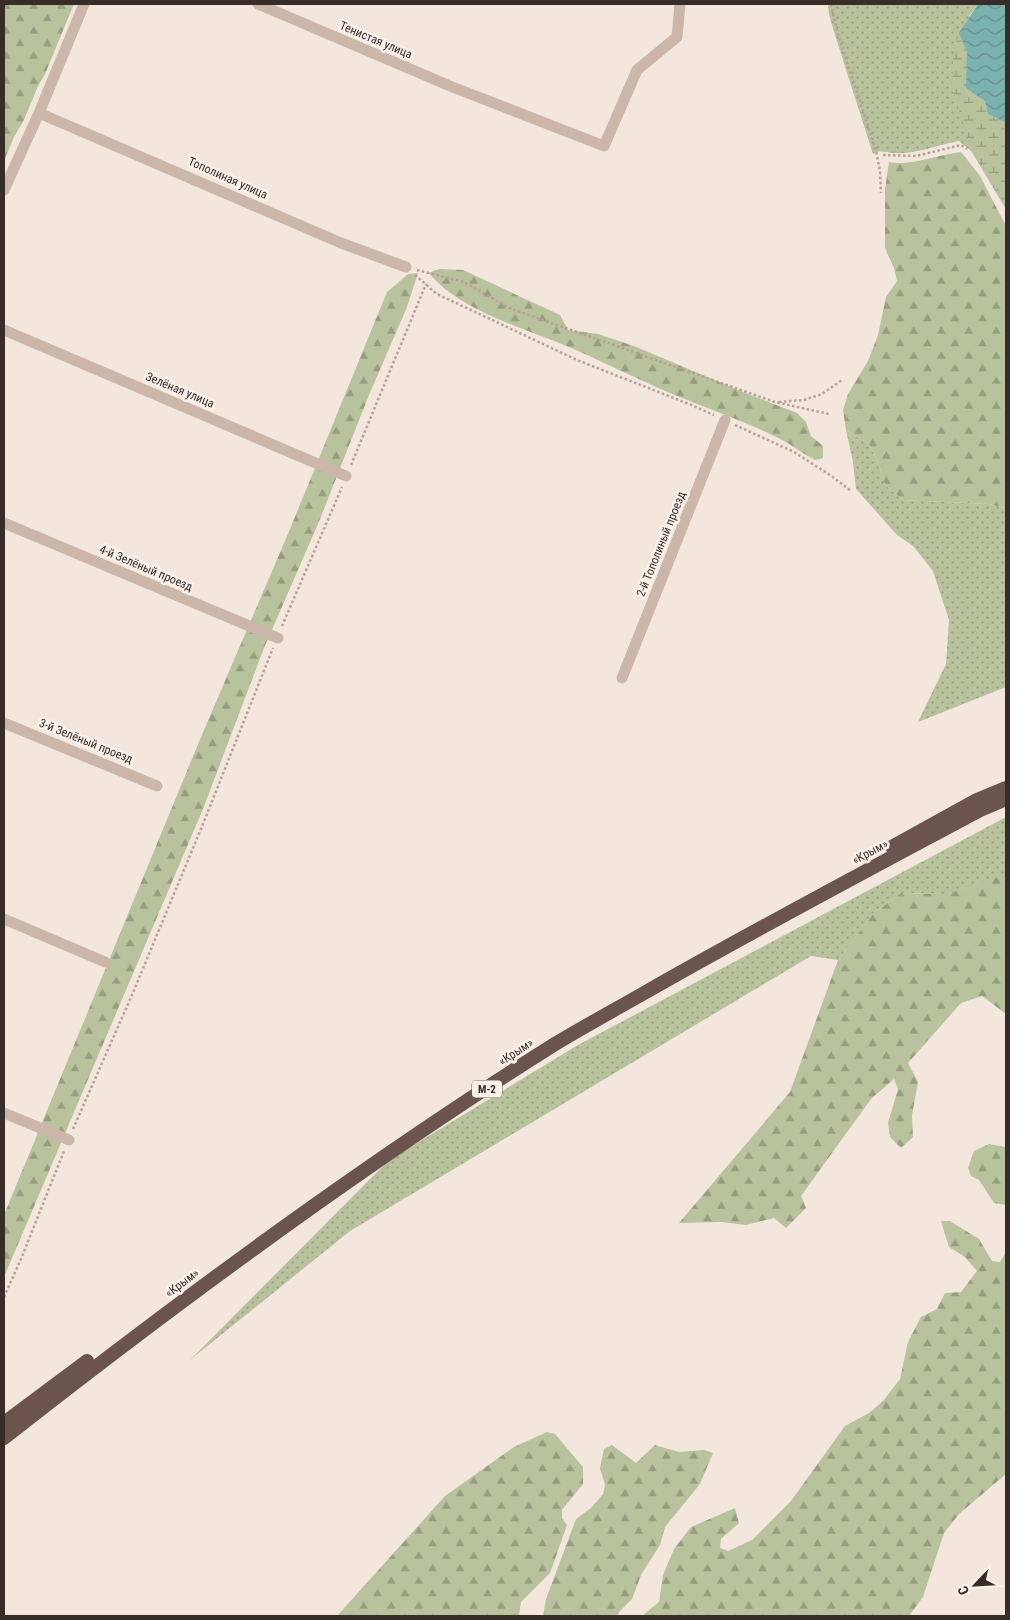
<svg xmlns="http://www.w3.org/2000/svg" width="1010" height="1620" font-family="'Roboto Condensed',sans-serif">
<defs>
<pattern id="grass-dots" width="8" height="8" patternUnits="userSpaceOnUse" patternTransform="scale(1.25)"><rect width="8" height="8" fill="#b8c29d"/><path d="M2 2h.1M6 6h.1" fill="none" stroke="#979e80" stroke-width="1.8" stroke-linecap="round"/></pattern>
<pattern id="forest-firs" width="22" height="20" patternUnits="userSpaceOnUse" patternTransform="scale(1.25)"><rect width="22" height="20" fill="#b8c29d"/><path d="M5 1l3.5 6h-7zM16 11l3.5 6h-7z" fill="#979e80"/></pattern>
<pattern id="wetland-marsh" width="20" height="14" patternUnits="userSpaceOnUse" patternTransform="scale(1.25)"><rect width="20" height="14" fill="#b8c29d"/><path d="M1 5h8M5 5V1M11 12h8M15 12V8" fill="none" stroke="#979e80"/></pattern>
<pattern id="water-waves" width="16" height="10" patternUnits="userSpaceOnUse" patternTransform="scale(1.25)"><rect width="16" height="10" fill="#7bb1af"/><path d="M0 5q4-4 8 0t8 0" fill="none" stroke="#66908e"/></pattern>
</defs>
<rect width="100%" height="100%" fill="#f3e7dd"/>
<path fill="url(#grass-dots)" d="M 828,4 L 978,4 L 969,16 L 1006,209 L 972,152 L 959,141 C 937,145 915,155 892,153 C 884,152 880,150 873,154 L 835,35 L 829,15 Z
M 846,430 L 869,444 L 880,468 L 885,485 L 903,500 L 988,504 L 1006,508 L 1006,687 L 918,722 L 946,664 L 949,620 L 933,571 L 913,546 L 897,535 L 856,489 L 853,462 Z
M 1006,817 L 1006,875 L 947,894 L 901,893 L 873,914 L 838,960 L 811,956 L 350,1231 L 190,1360 L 389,1160 L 578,1045 Z"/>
<path fill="url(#forest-firs)" d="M 4,4 L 74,4 L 45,74 L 38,86 L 24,120 L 14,137 L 4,161 Z
M 961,152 L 980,176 L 1006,226 L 1006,508 L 988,504 L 903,500 L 885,485 L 880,468 L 869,444 L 846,430 L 843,410 L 848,394 L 868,361 L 878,335 L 886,297 L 897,281 L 894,268 L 885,248 L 885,189 L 889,162 C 908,167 941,154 961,152 Z
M 439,269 L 463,270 L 560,315 L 568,330 L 598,334 L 634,346 L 743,392 L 797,413 L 806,422 L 811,436 L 823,446 L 823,458 L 815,460 C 805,455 796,448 786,442 C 744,420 699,406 656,387 C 629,375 603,362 576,350 C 531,330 460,312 429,273 Z
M 418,273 L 407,307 L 369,395 L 318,524 L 264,648 L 203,809 L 4,1277 L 4,1215 L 201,737 L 290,529 L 387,292 L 408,274 Z
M 1006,874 L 1006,1014 L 982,996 L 961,1003 L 908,1063 L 918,1082 L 912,1115 L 913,1137 L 901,1148 L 890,1137 L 888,1123 L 898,1089 L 894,1079 L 871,1099 L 801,1196 L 806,1208 L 786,1228 L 774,1218 L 746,1225 L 722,1222 L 679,1223 L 790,1092 L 838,960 L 873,914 L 901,893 L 947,894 Z
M 989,1144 L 1006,1147 L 1006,1205 L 994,1203 L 979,1180 L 971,1176 L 968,1168 L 974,1151 Z
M 941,1221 L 950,1221 L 979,1239 L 992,1261 L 1000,1262 L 1005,1254 L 1006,1248 L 1006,1474 L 959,1514 L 944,1533 L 923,1597 L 909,1616 L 642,1616 L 659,1602 L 663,1575 L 674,1549 L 691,1527 L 735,1508 L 739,1523 L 721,1539 L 720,1548 L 728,1551 L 752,1540 L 791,1501 L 845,1426 L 869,1413 L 883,1401 L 900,1379 L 908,1342 L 921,1317 L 937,1309 L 945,1293 L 961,1292 L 977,1271 L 965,1257 L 949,1247 Z
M 547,1432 L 555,1434 L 583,1467 L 583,1484 L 562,1510 L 562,1518 L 567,1525 L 550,1573 L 521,1602 L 519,1616 L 337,1616 L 445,1496 L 514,1447 Z
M 612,1445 L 636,1463 L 655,1445 L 679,1452 L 704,1450 L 713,1453 L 700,1484 L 665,1527 L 660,1545 L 641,1575 L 632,1599 L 620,1611 L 617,1616 L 543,1616 L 546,1599 L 576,1519 L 591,1508 L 603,1494 L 605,1485 L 600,1468 L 604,1449 Z"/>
<path fill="url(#wetland-marsh)" d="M 959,33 L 967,52 L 966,88 L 985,101 L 988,114 L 1006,123 L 1006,209 L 972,152 L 952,88 L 953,55 Z"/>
<path fill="url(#water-waves)" d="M 978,4 L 1006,4 L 1006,123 L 988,114 L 985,101 L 966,88 L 967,52 L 959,33 Z"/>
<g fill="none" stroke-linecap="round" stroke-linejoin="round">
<path stroke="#b7a093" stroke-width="2.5" stroke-dasharray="2.5 2.5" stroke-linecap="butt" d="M 831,4 L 837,31 L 876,151 L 880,171 L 881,193
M 883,155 L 916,156 L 961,145 L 967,149
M 417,270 L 464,282 L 509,308 L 775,402 L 829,414
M 415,275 L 437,294 L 577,360 L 689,404 L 714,415
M 779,402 L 804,400 L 822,394 L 842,380
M 735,425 L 794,452 L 830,475 L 850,490
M 351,465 L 426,284
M 282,626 L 342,487
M 73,1129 L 132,995 L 203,824 L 273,648
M 4,1297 L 21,1259 L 64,1151"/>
<path stroke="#cbb6a9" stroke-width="11" d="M 258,4 L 450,86 L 604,146 L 637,70 L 677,37 L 680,4
M 39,113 L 341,243 L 406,267
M 4,190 L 39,113 L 84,4
M 4,330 L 346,476
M 4,523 L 278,638
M 622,678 L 725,420
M 4,723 L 157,786
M 4,919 L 105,962
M 4,1113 L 69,1140"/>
<path stroke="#6a544d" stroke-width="14" d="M 892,847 L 977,800 L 1006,788
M 4,1423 L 87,1361
M 4,1438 C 181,1299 364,1164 555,1044 C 585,1026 616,1009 646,992 C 756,929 868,870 980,810 L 1006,799"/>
</g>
<g text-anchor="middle" stroke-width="5" stroke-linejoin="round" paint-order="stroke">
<rect fill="#faf1ea" stroke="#726763" stroke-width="1" x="472" y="1080.5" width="30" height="17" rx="4"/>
<g font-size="11" font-weight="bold" fill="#382c29">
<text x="487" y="1093">М-2</text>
</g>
<g font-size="12" fill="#382c29" stroke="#faf1ea">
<text transform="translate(376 40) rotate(23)" y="4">Тенистая улица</text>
<text transform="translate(228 178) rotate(24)" y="4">Тополиная улица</text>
<text transform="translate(180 390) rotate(23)" y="4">Зелёная улица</text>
<text transform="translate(661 544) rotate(-68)" y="4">2-й Тополиный проезд</text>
<text transform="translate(146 568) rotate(23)" y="4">4-й Зелёный проезд</text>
<text transform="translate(86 741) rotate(22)" y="4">3-й Зелёный проезд</text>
<text transform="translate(870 852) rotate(-28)" y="4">«Крым»</text>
<text transform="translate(516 1052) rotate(-33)" y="4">«Крым»</text>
<text transform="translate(182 1283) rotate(-37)" y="4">«Крым»</text>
</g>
</g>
<rect width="1010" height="1620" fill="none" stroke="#382c29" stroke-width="10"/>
<g transform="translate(975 1585) rotate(245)" stroke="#faf1ea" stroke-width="4" paint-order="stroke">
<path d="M0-4L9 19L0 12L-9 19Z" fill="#382c29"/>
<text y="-8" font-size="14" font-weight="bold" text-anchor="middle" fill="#382c29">С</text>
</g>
</svg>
